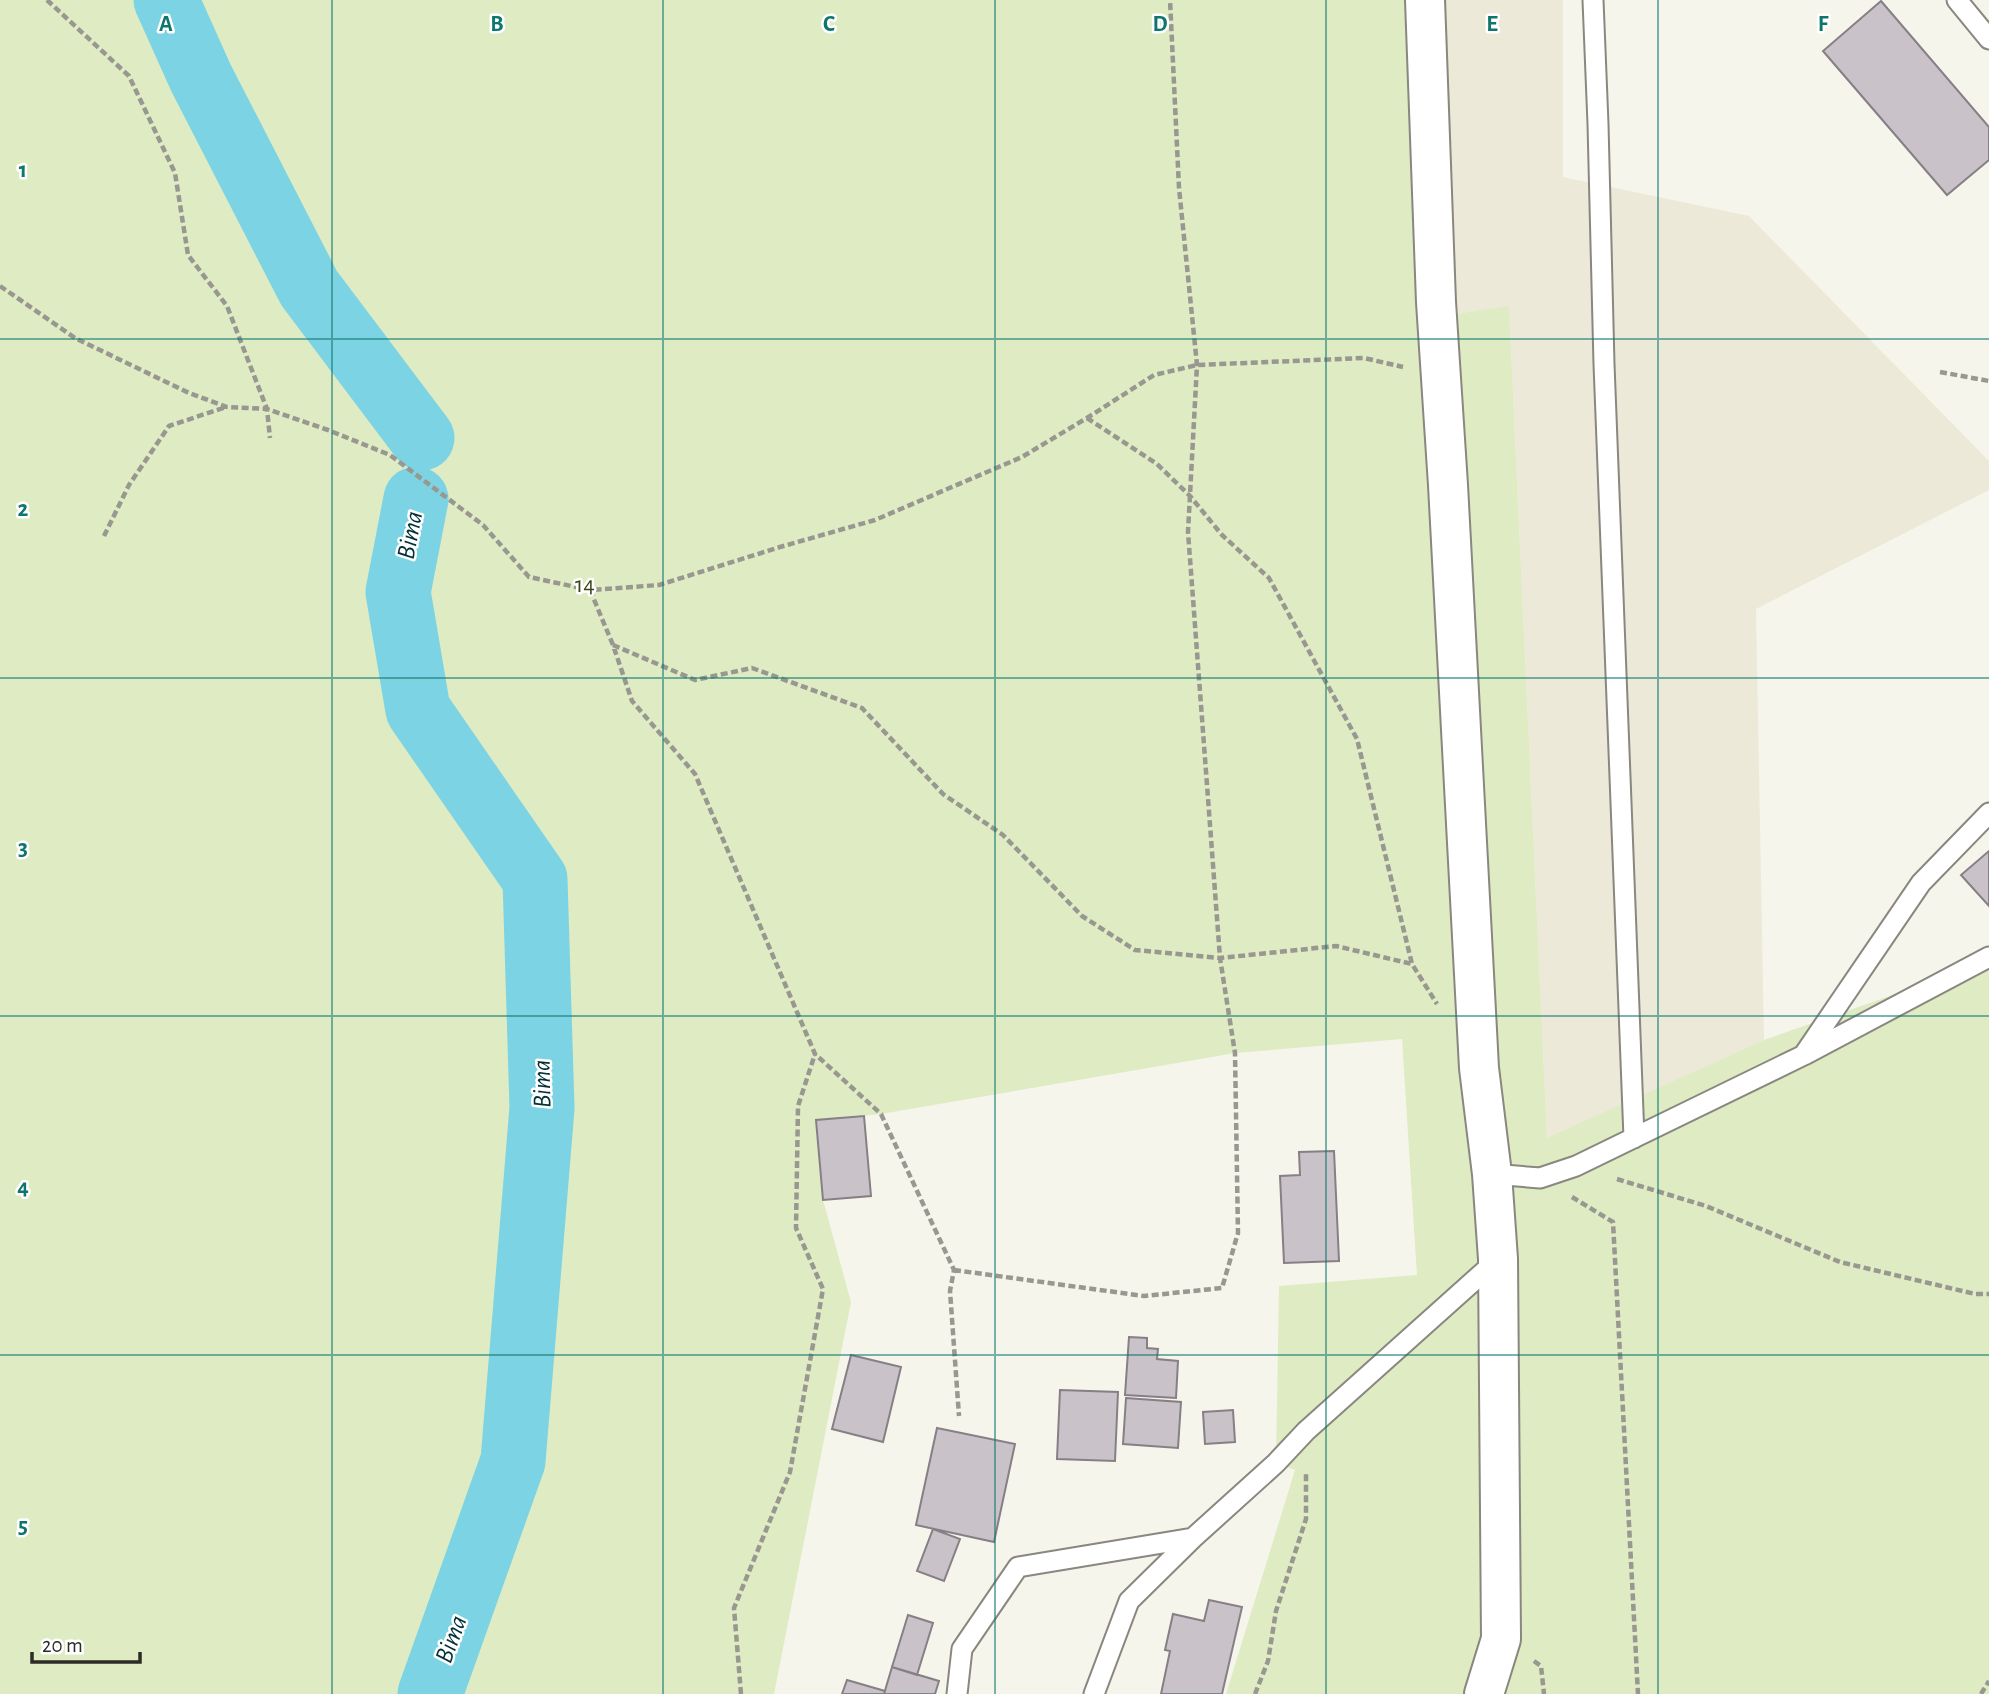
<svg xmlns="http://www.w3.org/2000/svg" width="1989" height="1694" font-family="'Alegreya Sans',sans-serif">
<rect width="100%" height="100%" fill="#f6f5eb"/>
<path fill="#ece9d9" d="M 1447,0 L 1563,0 L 1563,177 L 1749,216 L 1989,461 L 1989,490 L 1756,609 L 1764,1040 L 1547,1139 L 1509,307 L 1456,314 Z"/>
<path fill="#deebc3" d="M 0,0 L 1447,0 L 1456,314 L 1509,306 L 1547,1138 L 1764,1040 L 1981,964 L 1989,966 L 1989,1694 L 1226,1694 L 1295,1470 L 1276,1463 L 1279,1286 L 1417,1275 L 1402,1039 L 1235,1053 L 881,1114 L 816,1120 L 823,1200 L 851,1302 L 774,1694 L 0,1694 Z"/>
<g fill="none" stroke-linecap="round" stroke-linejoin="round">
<path stroke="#7cd3e3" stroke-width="65" d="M 166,0 L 201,78 L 309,288 L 422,438
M 416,499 L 398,592 L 418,710 L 535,879 L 542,1108 L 513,1461 L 430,1694"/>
</g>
<path fill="#c9c2c9" stroke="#867f85" stroke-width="2" d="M 1881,1 L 1989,127 L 1989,160 L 1947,195 L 1823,51 Z
M 1989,851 L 1989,906 L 1961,875 Z
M 864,1116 L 871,1196 L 823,1200 L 816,1120 Z
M 1334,1151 L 1339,1261 L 1284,1263 L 1280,1176 L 1300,1175 L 1299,1152 Z
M 1129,1337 L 1147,1338 L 1147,1348 L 1158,1349 L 1157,1359 L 1178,1361 L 1176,1398 L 1125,1395 Z
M 851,1355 L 901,1367 L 883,1442 L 832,1429 Z
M 1060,1390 L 1118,1392 L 1115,1461 L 1057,1459 Z
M 1126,1398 L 1181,1402 L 1178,1448 L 1123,1444 Z
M 1233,1410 L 1235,1442 L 1205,1444 L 1203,1412 Z
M 937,1428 L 1015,1444 L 994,1542 L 916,1525 Z
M 933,1529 L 960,1539 L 944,1581 L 917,1571 Z
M 1209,1600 L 1242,1607 L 1222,1694 L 1161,1694 L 1170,1651 L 1165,1650 L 1173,1614 L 1204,1621 Z
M 908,1615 L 933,1623 L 917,1675 L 892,1667 Z
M 892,1667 L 939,1681 L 935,1694 L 884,1694 Z
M 847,1680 L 885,1691 L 884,1694 L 842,1694 Z"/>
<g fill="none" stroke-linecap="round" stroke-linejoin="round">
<g stroke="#89877f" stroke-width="23">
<path id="service" d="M 1593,0 L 1598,124 L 1604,364 L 1634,1138
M 1957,0 L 1989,39
M 1805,1053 L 1921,883 L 1989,813
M 1492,1174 L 1540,1178 L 1576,1166 L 1804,1055 L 1989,957
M 957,1694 L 962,1649 L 1018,1567 L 1193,1538
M 1094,1694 L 1129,1601 L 1193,1538 L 1276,1463 L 1306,1431 L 1497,1260"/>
</g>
<g stroke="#89877f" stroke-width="42">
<path id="minor" d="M 1425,0 L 1436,302 L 1448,485 L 1479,1068 L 1492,1174 L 1498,1259 L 1501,1639 L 1484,1694"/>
</g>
<path stroke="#989790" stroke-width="4.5" stroke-dasharray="7 3.5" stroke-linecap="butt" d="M 47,0 L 129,76 L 175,173 L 188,255 L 227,306 L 267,409 L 270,438
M 0,286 L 75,338 L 189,393 L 227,407 L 267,409 L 328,430 L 390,455 L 483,525 L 529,577 L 590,590 L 659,585 L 780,547 L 875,520 L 1022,457 L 1087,418 L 1154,375 L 1197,365 L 1364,358 L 1403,367
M 1940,372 L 1989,381
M 1087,418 L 1157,464 L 1190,496 L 1222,535 L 1269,578 L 1357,739 L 1412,964 L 1437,1004
M 104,536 L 129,485 L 169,426 L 226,407
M 590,590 L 613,645 L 632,701 L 695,774 L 815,1054 L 881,1114 L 954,1270 L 950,1291 L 959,1416
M 613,645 L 695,680 L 752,668 L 862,708 L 943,794 L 1003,835 L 1082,916 L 1135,950 L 1220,958 L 1336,946 L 1412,964
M 1617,1179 L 1706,1206 L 1840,1262 L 1975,1294 L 1989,1294
M 1572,1197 L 1613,1222 L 1638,1694
M 954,1270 L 1144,1296 L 1222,1288 L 1238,1233 L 1235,1053 L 1220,958 L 1188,532 L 1197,365 L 1179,188 L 1170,0
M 1534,1661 L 1541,1666 L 1544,1694
M 741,1694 L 734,1608 L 790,1472 L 823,1289 L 796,1228 L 798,1106 L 815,1054
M 1255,1694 L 1268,1661 L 1276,1611 L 1306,1519 L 1306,1472
M 1981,1694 L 1989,1681"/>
<use href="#service" stroke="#fff" stroke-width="19"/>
<use href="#minor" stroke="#fff" stroke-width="38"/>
</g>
<path fill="none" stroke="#0f766e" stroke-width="2" stroke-opacity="0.55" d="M 332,0 L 332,1694M 663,0 L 663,1694M 995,0 L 995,1694M 1326,0 L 1326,1694M 1658,0 L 1658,1694M 0,339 L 1989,339M 0,678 L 1989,678M 0,1016 L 1989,1016M 0,1355 L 1989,1355"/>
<g text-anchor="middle" stroke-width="5" stroke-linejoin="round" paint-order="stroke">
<g font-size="24" fill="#3a4618" stroke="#fff">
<text x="585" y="592">14</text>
</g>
<g font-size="26" font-style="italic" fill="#043138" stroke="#fff">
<text transform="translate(409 535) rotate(-79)" y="9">Віта</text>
<text transform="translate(541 1084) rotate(-91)" y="9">Віта</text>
<text transform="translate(450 1639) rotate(-70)" y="9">Віта</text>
</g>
</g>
<g font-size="23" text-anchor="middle" font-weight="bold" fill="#0f766e" stroke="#fff" stroke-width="5" stroke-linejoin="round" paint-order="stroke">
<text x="166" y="31">A</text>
<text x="497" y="31">B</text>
<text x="829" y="31">C</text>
<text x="1160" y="31">D</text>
<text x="1492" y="31">E</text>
<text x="1823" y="31">F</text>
<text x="23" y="177">1</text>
<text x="23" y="516">2</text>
<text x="23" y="855">3</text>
<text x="23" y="1194">4</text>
<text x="23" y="1533">5</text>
</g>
<path d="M32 1652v10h108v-10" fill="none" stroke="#2c2b28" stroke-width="3.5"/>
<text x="42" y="1652" font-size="21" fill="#2c2b28" stroke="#ffffff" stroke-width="5" paint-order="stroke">20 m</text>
</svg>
